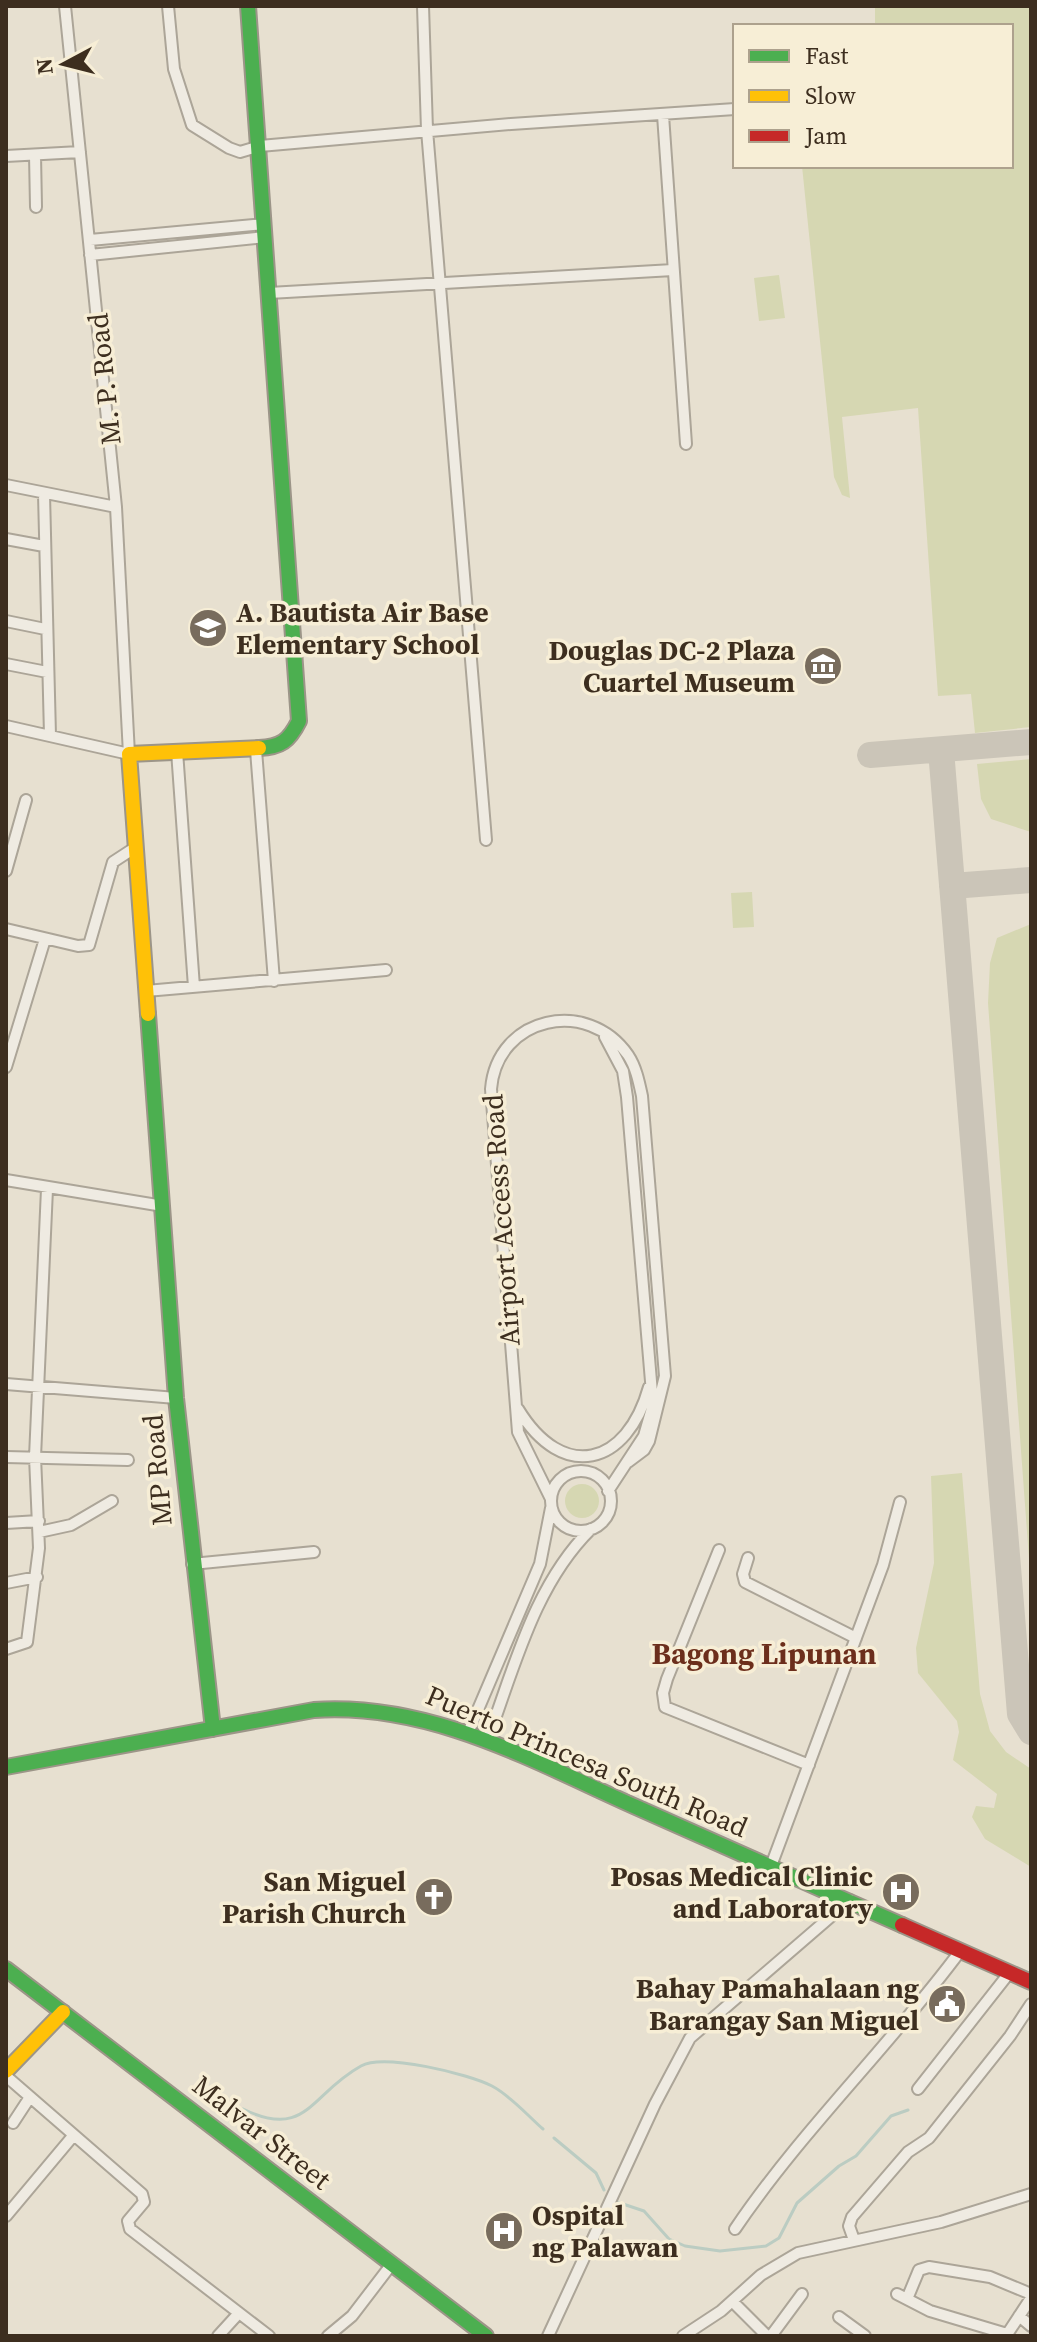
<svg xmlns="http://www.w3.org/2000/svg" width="1037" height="2342" font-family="'Source Serif 4',serif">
<rect width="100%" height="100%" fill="#e7e0d0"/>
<path fill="#d6d7b2" d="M 875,6 L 1028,6 L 1031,9 L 1031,727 L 975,733 L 971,694 L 938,696 L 918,408 L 842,417 L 850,498 L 842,495 L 834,477 L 802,166 L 1011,166 L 1011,26 L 875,26 Z
M 779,275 L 785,318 L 759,321 L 754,278 Z
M 1031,759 L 1031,832 L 991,819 L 981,799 L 977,764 Z
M 752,892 L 754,927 L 733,928 L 731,893 Z
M 1031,924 L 1031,1586 L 988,1003 L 990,963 L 997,938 Z
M 962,1473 L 980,1694 L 990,1731 L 1006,1752 L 1031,1769 L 1031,1867 L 985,1839 L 972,1817 L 976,1806 L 994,1808 L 997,1794 L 953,1760 L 959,1732 L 957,1721 L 918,1673 L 916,1648 L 934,1563 L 931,1476 Z
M565 1501a17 17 0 1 1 34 0a17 17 0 1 1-34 0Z"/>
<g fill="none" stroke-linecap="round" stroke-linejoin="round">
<path stroke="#bbccc2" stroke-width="3" d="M 222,2115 L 243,2109 C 307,2140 310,2094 361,2066 C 384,2053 469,2074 492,2086 C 511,2096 528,2116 543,2129
M 554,2138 L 596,2173 L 604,2190
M 617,2202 L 644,2211 L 669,2239 L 685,2246 L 720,2251 L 766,2246 L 779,2238 L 797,2203 L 839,2166 L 856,2156 L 891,2116 L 908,2110"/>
<path stroke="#cbc5b8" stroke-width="26" d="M 941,750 L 1020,1714 L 1031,1732
M 870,755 L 1031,742
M 952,886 L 1031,880"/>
<g stroke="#aca598" stroke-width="14">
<path id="street" d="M 168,6 L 174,69 L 192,125 L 229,148 L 240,152 L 260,146 L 511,124 L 735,109
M 423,6 L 427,130 L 486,840
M 663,115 L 686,444
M 35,155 L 36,207
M 6,156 L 80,152
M 90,240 L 265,224
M 90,255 L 265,237
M 269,293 L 673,270
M 6,485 L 116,507
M 44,494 L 50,735
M 6,539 L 44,546
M 6,621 L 45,629
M 6,664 L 47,672
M 6,726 L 129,754 L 116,507 L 65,6
M 256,750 L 274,981
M 177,751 L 194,987
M 6,871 L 26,800
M 6,929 L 78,946 L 89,945 L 113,862 L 136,847
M 146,991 L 386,970
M 605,1037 L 623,1071 L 627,1097 L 653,1405 L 644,1436 L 608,1491
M 6,1067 L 45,939
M 6,1180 L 163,1206
M 6,1384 L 176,1398
M 518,1409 C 563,1483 627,1466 649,1387
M 6,1457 L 128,1460
M551 1501a30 30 0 1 1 60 0a30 30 0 1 1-60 0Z
M 551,1499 L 518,1432 L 491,1089 C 497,1016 588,997 628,1055 C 636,1067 639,1082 642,1096 L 665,1376 L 649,1441 L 644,1450 L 628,1462
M 6,1523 L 39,1521
M 39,1532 L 71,1525 L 112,1501
M 719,1550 L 667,1679 L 663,1693 L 665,1707 L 809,1765
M 748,1558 L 743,1574 L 745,1582 L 856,1638
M 192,1564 L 314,1552
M 6,1583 L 37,1577
M 6,1649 L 27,1642 L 39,1548 L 35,1457 L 47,1189
M 468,1733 L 540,1564 L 551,1508
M 487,1741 C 514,1669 534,1585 591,1529
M 771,1866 L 883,1565 L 900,1502
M 6,2076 L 142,2194 L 144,2202 L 128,2221 L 130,2229 L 269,2336
M 918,2089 L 1010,1972
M 13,2123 L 30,2097
M 6,2216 L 73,2136
M 735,2229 C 802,2130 890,2046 961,1950
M 854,2240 L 849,2226 L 852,2217 L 908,2152 L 929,2138 L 1010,2036 L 1031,2004
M 897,2294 L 930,2311 L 1007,2334
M 907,2299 L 919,2270 L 929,2267 L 990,2277 L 1031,2294
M 732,2301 L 767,2336
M 1019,2316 L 1031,2326
M 839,2317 L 865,2336
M 218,2336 L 239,2313
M 328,2336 L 352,2316 L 391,2265
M 548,2336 L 655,2104 L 690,2038 L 850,1900
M 683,2336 L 721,2311 L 761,2275 L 798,2253 L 941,2222 L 1031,2194
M 771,2336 L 802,2294
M 1006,2336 L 1031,2298"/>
</g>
<g stroke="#9c9588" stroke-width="18">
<path id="fast" d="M 248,6 L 299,721 C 289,741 281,747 259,748
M 148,1014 L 176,1398 L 213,1729
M 6,1767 L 314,1710 C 430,1702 533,1761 636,1807 C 724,1846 813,1886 902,1925
M 6,1969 L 486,2336"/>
</g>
<g stroke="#9c9588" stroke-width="18">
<path id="slow" d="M 148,1014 L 129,754 L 259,748
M 6,2071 L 63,2012"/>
</g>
<g stroke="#9c9588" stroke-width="18">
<path id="jam" d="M 902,1925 L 1031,1982"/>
</g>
<use href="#street" stroke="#efebe2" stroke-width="10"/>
<use href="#fast" stroke="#4caf50" stroke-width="14"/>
<use href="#slow" stroke="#ffc107" stroke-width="14"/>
<use href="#jam" stroke="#c62828" stroke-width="14"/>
</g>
<defs>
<g id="school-disc" transform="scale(2)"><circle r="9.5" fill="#786c5d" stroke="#f7eed6"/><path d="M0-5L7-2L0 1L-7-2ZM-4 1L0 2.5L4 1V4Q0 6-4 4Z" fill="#fff"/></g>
<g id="museum-disc" transform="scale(2)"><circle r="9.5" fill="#786c5d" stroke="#f7eed6"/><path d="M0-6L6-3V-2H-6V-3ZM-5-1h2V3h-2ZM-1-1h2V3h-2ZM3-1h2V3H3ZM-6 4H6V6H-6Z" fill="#fff"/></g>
<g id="hospital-disc" transform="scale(2)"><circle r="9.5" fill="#786c5d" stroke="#f7eed6"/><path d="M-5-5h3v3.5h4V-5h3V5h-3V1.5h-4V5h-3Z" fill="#fff"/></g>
<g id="church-disc" transform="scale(2)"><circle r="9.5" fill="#786c5d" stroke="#f7eed6"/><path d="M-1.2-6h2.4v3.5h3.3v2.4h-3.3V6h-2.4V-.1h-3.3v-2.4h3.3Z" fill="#fff"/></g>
<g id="civic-disc" transform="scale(2)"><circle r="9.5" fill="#786c5d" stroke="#f7eed6"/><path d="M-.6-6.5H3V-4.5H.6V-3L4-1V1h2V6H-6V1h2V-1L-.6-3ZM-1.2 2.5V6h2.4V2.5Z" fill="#fff"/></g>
</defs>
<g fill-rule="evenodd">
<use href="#school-disc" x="208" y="628"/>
<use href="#museum-disc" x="823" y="666"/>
<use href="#hospital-disc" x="901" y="1892"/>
<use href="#church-disc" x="434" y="1897"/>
<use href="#civic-disc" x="947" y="2004"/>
<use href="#hospital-disc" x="504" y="2231"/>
</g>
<g text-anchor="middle" stroke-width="7" stroke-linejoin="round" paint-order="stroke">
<g font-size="28" fill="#3d2e1f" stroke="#f7eed6">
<text transform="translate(104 379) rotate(-96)" y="10">M. P. Road</text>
<text transform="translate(501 1220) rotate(-94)" y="10">Airport Access Road</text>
<text transform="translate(157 1470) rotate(-95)" y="10">MP Road</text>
<text transform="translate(587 1761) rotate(23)" y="10">Puerto Princesa South Road</text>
<text transform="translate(262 2132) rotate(38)" y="10">Malvar Street</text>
</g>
<g font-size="28" font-weight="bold" fill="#3d2e1f" stroke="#f7eed6" text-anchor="end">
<text x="236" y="622" text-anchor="start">A. Bautista Air Base<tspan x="236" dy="32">Elementary School</tspan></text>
<text x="795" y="660">Douglas DC-2 Plaza<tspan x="795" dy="32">Cuartel Museum</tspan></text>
<text x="873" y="1886">Posas Medical Clinic<tspan x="873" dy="32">and Laboratory</tspan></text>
<text x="406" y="1891">San Miguel<tspan x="406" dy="32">Parish Church</tspan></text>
<text x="919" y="1998">Bahay Pamahalaan ng<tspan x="919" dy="32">Barangay San Miguel</tspan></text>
<text x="532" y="2225" text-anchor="start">Ospital<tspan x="532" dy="32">ng Palawan</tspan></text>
</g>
<g font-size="30" font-weight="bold" fill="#6c2e1c" stroke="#f7eed6">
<text x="764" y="1664">Bagong Lipunan</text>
</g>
</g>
<rect width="1037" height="2342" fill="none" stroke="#3d2e1f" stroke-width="16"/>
<rect x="733" y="24" width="280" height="144" fill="#f7eed6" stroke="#ada18d" stroke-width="2"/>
<rect x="749" y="50" width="40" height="12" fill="#4caf50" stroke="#ada18d" stroke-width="2"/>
<text x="805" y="64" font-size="24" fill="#3d2e1f">Fast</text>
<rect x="749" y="90" width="40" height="12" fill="#ffc107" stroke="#ada18d" stroke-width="2"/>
<text x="805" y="104" font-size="24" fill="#3d2e1f">Slow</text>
<rect x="749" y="130" width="40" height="12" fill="#c62828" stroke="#ada18d" stroke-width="2"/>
<text x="805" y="144" font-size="24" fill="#3d2e1f">Jam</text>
<g transform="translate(64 64) rotate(263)" stroke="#f7eed6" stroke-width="6" paint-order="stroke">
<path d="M0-6L14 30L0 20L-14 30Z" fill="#3d2e1f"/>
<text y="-12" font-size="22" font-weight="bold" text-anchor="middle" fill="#3d2e1f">N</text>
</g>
</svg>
